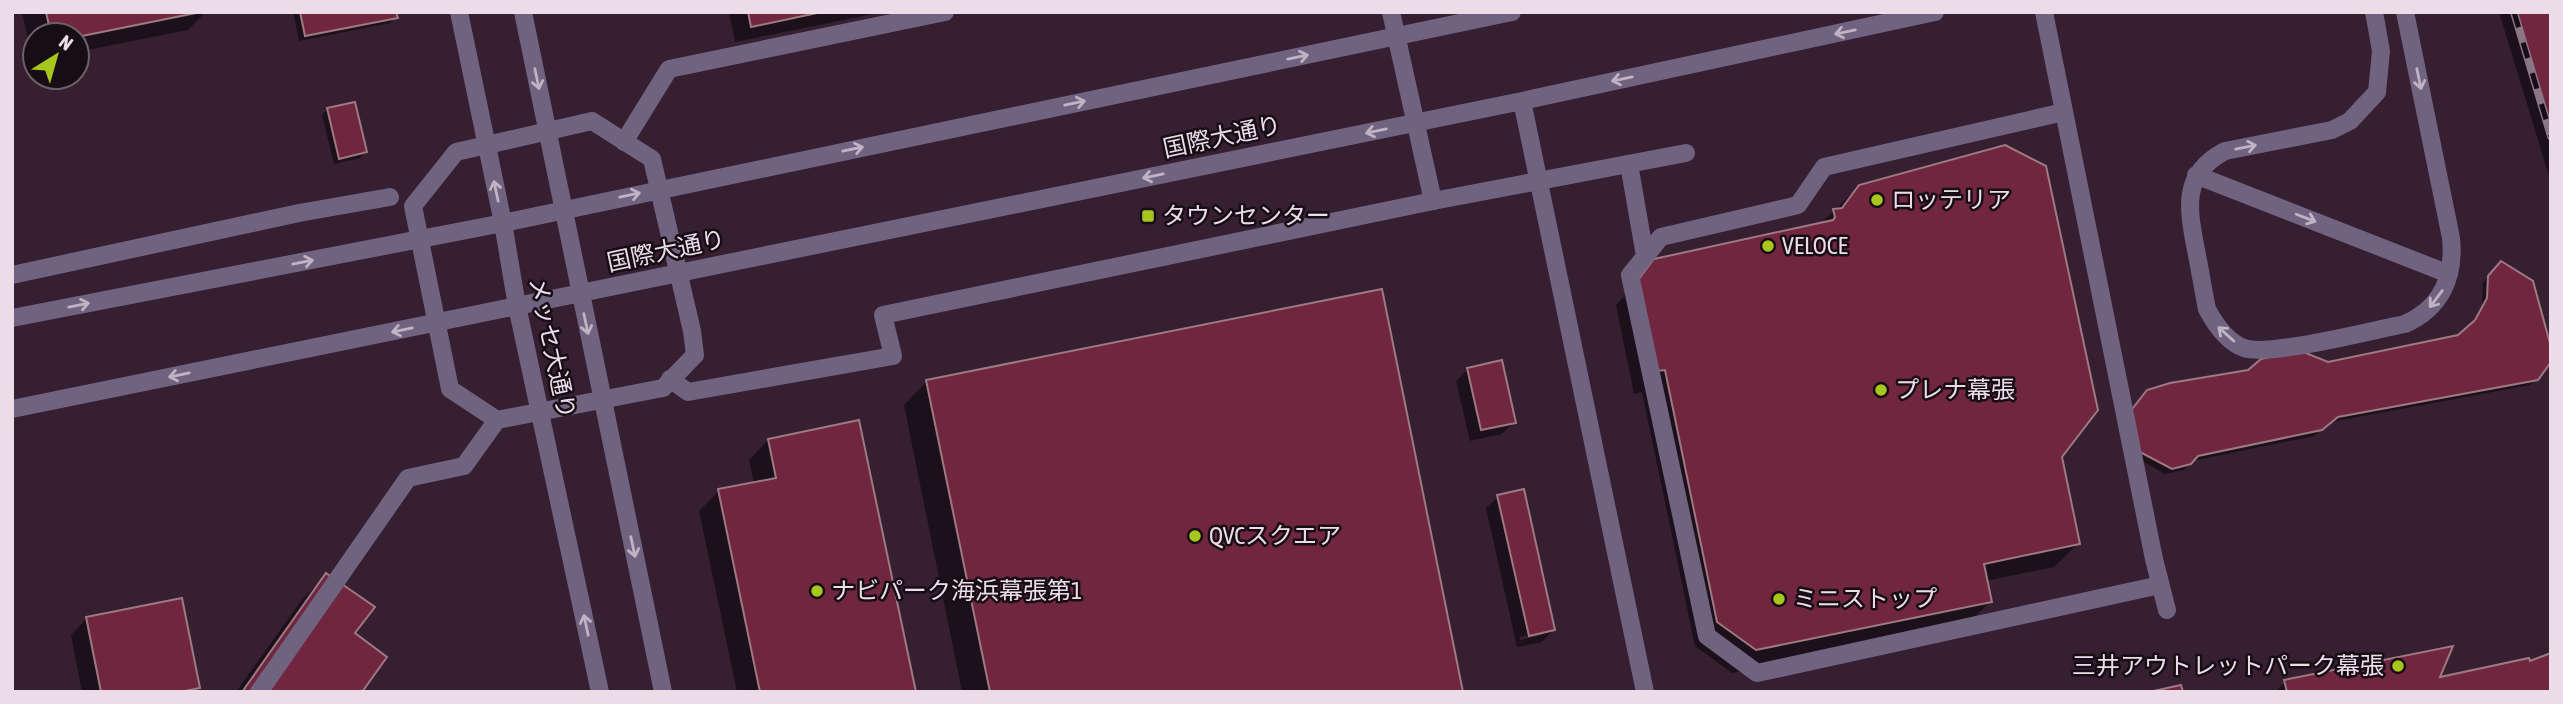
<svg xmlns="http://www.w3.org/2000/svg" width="2563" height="704" font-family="'Asap Condensed','Noto Sans JP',sans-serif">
<rect width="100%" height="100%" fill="#361f31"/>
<path fill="#0007" fill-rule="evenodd" d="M 22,12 L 206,12 L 188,30 L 77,52 L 77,35 L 35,35 L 35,60 L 33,61 Z
M 293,12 L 395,12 L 396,17 L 390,23 L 299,41 Z
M 729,12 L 883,12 L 735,42 Z
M 2499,12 L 2551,12 L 2551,183 Z
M 328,109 L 365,152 L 360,158 L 334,164 L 322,115 Z
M 1860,186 L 2060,456 L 2078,544 L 2054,567 L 1986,581 L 1990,602 L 1967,625 L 1732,673 L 1695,646 L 1642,392 L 1634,394 L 1616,305 L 1655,261 L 1820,224 Z
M 2495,269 L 2537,379 L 2530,385 L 2331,422 L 2314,436 L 2192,461 L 2184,470 L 2165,474 L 2133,456 L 2328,363 L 2458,336 L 2471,326 L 2482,306 L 2483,283 Z
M 1468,369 L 1514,422 L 1502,434 L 1470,441 L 1456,381 Z
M 927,381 L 1461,692 L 962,692 L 904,405 Z
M 768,440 L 914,692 L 737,692 L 699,511 L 719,491 L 754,484 L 749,460 Z
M 1498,497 L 1553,630 L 1542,642 L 1517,647 L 1486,508 ZM 1542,632 L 1542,635 L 1520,640 L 1520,637 Z
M 326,575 L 353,634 L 360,692 L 236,692 L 301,601 Z
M 87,618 L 198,687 L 194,692 L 82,692 L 71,635 Z
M 2528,663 L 2551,692 L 2275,692 L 2285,682 L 2437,679 Z"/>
<path fill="#70263e" stroke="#9d7981" stroke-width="2" d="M 46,12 L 201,12 L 77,37 L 77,35 L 51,35 Z
M 300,12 L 396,12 L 398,18 L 305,36 Z
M 748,12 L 822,12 L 751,27 Z
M 2514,12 L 2551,12 L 2551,134 L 2546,118 Z
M 355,102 L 367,152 L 339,159 L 327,108 Z
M 2005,145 L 2046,166 L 2098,410 L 2062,457 L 2080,544 L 1984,564 L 1992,602 L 1756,650 L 1717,622 L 1665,370 L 1657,371 L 1638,280 L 1654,259 L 1833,220 L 1835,217 L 1833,209 L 1842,208 L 1859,185 Z
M 2501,261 L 2533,281 L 2551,347 L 2551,362 L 2538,380 L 2338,417 L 2322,430 L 2198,456 L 2191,464 L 2172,469 L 2138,451 L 2129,413 L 2147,390 L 2170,383 L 2248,370 L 2261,359 L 2301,351 L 2328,362 L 2458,335 L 2475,320 L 2487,298 L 2488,276 Z
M 1382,289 L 1463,692 L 990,692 L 926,380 Z
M 1502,360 L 1516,423 L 1481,430 L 1467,368 Z
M 859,420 L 916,692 L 760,692 L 718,489 L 776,478 L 768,439 Z
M 1524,489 L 1555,630 L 1529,636 L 1497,495 Z
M 326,573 L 375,607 L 355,633 L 387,657 L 362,692 L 242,692 Z
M 182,598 L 200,688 L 180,692 L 101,692 L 86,617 Z
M 2453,646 L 2440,677 L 2529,658 L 2530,661 L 2551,653 L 2551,692 L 2287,692 L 2284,680 Z
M 2181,685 L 2183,692 L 2149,692 Z"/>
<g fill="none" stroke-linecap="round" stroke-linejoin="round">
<path stroke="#706380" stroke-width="18" d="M 2374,12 L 2381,51 L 2377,92 L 2350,121 L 2332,130 L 2225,151 C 2181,174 2188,208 2196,250 C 2200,270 2203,289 2207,309 C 2215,324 2227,342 2244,348 C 2270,357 2373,330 2405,324 C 2441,308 2455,277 2451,238 L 2405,12
M 2196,175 L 2449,274"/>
<path stroke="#706380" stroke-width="18" d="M 2044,12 L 2154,559 L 2167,610
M 2064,112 L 1824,167 L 1798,205 L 1661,237 L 1630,275 L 1707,636 L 1757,673 L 2160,585
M 624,142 L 669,69 L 945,12
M 1629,164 L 1645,256
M 12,275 L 299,213 L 390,197
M 670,379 L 688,392 L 893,356 L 883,315 L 1433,201
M 259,692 L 408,478 L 464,466 L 497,420"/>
<path stroke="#706380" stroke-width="18" d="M 459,12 L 503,223 L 517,306 L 600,692
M 523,12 L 663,692
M 1522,101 L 1645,692
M 12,318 L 503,223 L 1512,12
M 12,409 L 1522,101 L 1935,12"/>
<g stroke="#8a7685" stroke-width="8">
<path id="rail" d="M 2514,12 L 2551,136"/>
</g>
<use href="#rail" stroke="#170d15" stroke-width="5" stroke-dasharray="16" stroke-linecap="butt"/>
<path stroke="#706380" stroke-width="18" d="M 1391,12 L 1433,201 L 1686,153
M 592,121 L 652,159 L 692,331 L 695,355 L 663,388 L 497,420 L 450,389 L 413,206 L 456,152 Z"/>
</g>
<defs><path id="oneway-shaft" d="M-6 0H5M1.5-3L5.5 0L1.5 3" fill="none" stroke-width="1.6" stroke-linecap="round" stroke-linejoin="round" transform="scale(1.75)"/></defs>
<g stroke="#c1b2c4">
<use href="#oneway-shaft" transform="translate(1845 32) rotate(168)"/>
<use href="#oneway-shaft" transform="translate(1298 57) rotate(-12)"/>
<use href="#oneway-shaft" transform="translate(537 79) rotate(78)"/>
<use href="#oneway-shaft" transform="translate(1622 79) rotate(168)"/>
<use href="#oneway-shaft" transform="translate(2419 79) rotate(78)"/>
<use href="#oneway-shaft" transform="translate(1075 103) rotate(-12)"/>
<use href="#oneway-shaft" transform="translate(1376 131) rotate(168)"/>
<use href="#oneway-shaft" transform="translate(2246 147) rotate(-11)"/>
<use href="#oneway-shaft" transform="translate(853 149) rotate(-12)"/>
<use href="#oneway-shaft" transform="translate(1153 176) rotate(168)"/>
<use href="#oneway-shaft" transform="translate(496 191) rotate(-102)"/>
<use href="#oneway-shaft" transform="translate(630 195) rotate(-12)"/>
<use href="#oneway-shaft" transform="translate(2306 218) rotate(21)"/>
<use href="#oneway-shaft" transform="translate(303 262) rotate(-11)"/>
<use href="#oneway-shaft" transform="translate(2436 299) rotate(127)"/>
<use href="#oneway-shaft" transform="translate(79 305) rotate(-11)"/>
<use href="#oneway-shaft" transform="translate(586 324) rotate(78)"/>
<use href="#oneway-shaft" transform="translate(402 330) rotate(168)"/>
<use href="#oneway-shaft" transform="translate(2226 334) rotate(-138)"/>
<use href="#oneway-shaft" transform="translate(179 375) rotate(168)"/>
<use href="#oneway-shaft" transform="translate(633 547) rotate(78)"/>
<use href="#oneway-shaft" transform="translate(586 625) rotate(-102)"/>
</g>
<g fill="#a8c71d" stroke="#170d15" stroke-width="2.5">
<circle cx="1877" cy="200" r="7"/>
<rect x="1141" y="209" width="14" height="14" rx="3.5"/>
<circle cx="1768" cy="246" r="7"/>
<circle cx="1881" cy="390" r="7"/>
<circle cx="1195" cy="536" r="7"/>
<circle cx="817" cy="591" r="7"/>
<circle cx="1779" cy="599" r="7"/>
<circle cx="2398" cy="666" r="7"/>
</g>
<g text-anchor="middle" stroke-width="5" stroke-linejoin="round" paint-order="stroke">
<g font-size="24" fill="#ecdce8" stroke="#170d15">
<text transform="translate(1222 137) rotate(-12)" y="8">国際大通り</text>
<text transform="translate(666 251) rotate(-12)" y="8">国際大通り</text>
<text transform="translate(552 348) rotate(78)" y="8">メッセ大通り</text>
</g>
<g font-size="24" fill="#ecdce8" stroke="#170d15" text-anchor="start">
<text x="1891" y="208">ロッテリア</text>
<text x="1162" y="224">タウンセンター</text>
<text x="1782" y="254">VELOCE</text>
<text x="1895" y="398">プレナ幕張</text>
<text x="1209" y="544">QVCスクエア</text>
<text x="831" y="599">ナビパーク海浜幕張第1</text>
<text x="1793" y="607">ミニストップ</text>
<text x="2384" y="674" text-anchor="end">三井アウトレットパーク幕張</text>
</g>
</g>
<rect width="2563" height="704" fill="none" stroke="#ecdce8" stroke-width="28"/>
<g transform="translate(56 56) rotate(37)"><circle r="33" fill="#170d15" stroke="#6c6069" stroke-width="2"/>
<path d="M0-5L12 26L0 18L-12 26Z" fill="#a8c71d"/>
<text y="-10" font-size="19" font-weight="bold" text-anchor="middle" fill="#ecdce8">N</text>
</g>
</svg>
